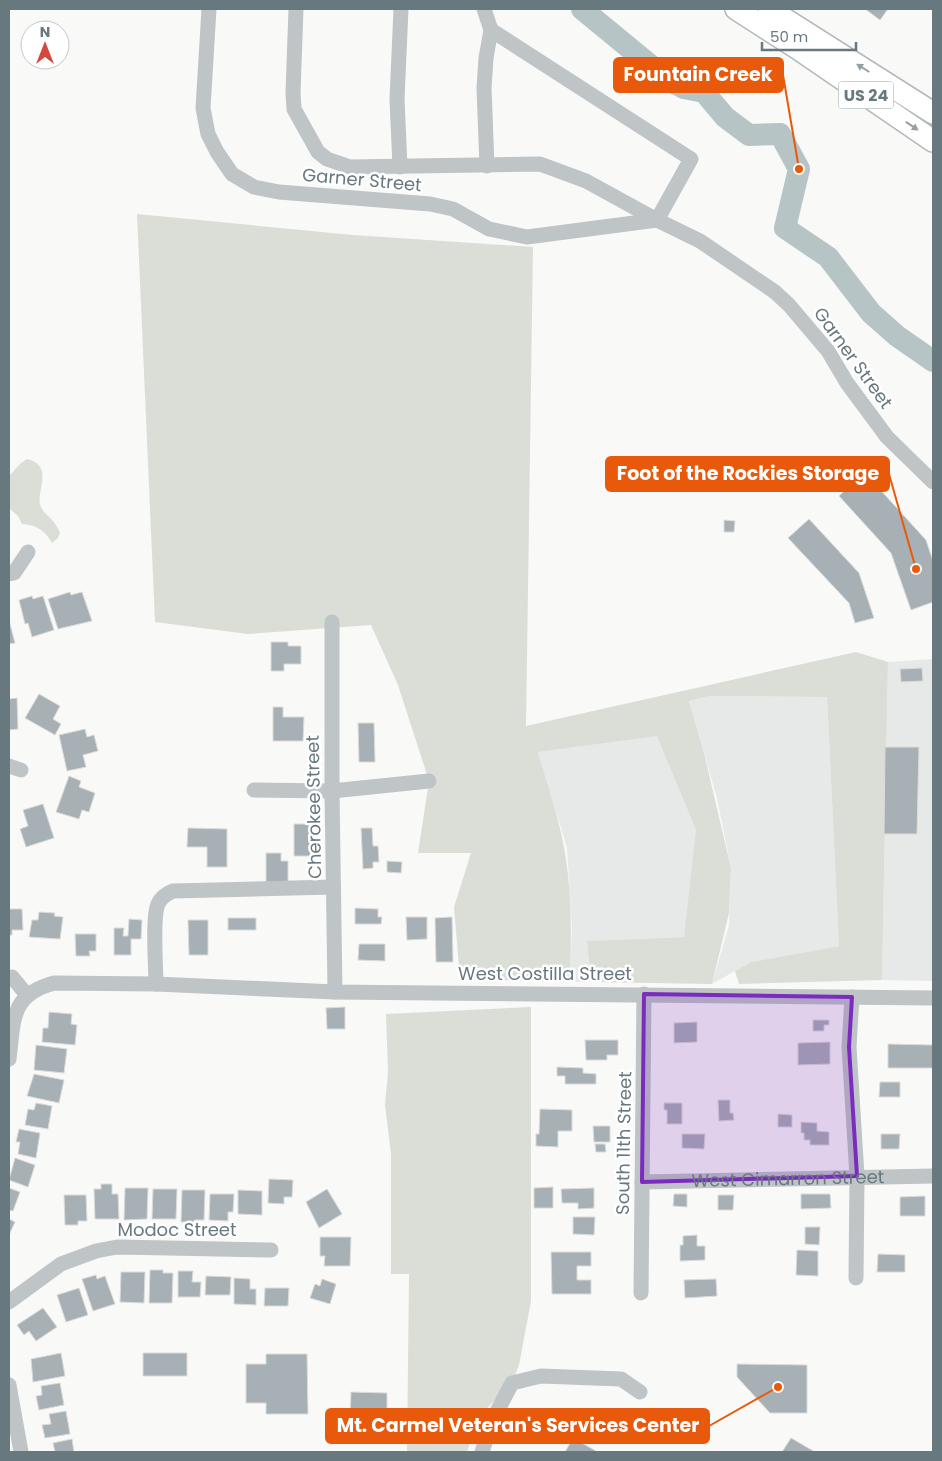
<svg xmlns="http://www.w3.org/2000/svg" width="942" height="1461" font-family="Poppins,sans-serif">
<rect width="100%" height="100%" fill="#f9f9f8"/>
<path fill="#e7e9e8" d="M 933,659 L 933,981 L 882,980 L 888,662 Z
M 710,696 L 827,697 L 839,946 L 751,962 L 712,984 L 729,925 L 731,868 L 717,798 L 689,701 Z
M 658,735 L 696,830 L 697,858 L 684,937 L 587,941 L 591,982 L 570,982 L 572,929 L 567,848 L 538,752 Z"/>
<path fill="#daded7" d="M 137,214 L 353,235 L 533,247 L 526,726 L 856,652 L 888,662 L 882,980 L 739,984 L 735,971 L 751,962 L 839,946 L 827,697 L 710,696 L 689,701 L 704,753 L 731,868 L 729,913 L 712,984 L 591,982 L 587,941 L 684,937 L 696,830 L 657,736 L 538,752 C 550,792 564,833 568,875 C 572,910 571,946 570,982 L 460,979 L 454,907 L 471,853 L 418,853 L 429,781 L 398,685 L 371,625 L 248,634 L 155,622 Z
M 27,459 C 56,466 34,494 41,507 C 46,517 55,519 60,533 L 58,538 L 52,543 C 45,530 36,525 22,524 L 18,516 L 9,508 L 9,476 L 21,463 Z
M 531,1007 L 531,1301 L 519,1365 L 512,1383 L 478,1417 L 467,1452 L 407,1452 L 409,1274 L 391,1274 L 391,1154 L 385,1105 L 388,1072 L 386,1014 Z"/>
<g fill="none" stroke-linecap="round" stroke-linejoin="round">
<path stroke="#b7c4c6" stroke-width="22" d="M 582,9 L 667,79 L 684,88 L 704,92 L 725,117 L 749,135 L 780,134 L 799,169 L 785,228 L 828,257 L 871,313 L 897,336 L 933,361"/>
</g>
<path fill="#a7b0b4" stroke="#dbdbda" d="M 865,9 L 888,9 L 880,20 Z
M 864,472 L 926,540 L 933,561 L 933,602 L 911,610 L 891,553 L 839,496 Z
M 809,519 L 859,573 L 874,618 L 855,623 L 849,603 L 788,538 Z
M 724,520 L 735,521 L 734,532 L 724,532 Z
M 70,592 L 71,595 L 82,592 L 92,621 L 58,629 L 48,599 Z
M 32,596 L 33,599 L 43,596 L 54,630 L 32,637 L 28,623 L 25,624 L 19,600 Z
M 9,620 L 15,643 L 9,644 Z
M 271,642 L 288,642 L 288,646 L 301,646 L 301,664 L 284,664 L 284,671 L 271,671 Z
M 922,668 L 923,681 L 901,682 L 900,669 Z
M 39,694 L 60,706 L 53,719 L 61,724 L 55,735 L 25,718 Z
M 17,698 L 18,729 L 9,730 L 9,699 Z
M 273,707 L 283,707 L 283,717 L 304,717 L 303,741 L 273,741 Z
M 358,723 L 374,723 L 375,762 L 359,762 Z
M 85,729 L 87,737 L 94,735 L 98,751 L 83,755 L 86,767 L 67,771 L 59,735 Z
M 885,747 L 919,747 L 917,834 L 884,834 Z
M 69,776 L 81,781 L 79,787 L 95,793 L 89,812 L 82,810 L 79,819 L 56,812 Z
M 43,804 L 54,838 L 26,847 L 20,829 L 28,826 L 23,810 Z
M 294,824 L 310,824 L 311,856 L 294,856 Z
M 188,828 L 227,829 L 227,867 L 207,867 L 207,847 L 187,847 Z
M 361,828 L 372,828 L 373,846 L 378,846 L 379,862 L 373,862 L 373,868 L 363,869 Z
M 266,853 L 281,853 L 281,861 L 288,861 L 288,882 L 266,882 Z
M 387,861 L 402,862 L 401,873 L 387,872 Z
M 355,908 L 378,909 L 378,917 L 382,917 L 381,924 L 355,924 Z
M 9,909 L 22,909 L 23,930 L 12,930 L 12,935 L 9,935 Z
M 39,912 L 55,913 L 54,916 L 63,917 L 60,939 L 29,937 L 32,920 L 38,920 Z
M 406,917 L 427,917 L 427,939 L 407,940 Z
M 452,917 L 453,962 L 436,962 L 435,918 Z
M 228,918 L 256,918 L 256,930 L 228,930 Z
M 129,919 L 142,920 L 141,939 L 131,939 L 131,955 L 114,955 L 114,928 L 124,928 L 123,936 L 128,936 Z
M 188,920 L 208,920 L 208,955 L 189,955 Z
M 75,934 L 96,934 L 96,951 L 89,951 L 90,956 L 76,956 Z
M 359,944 L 385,944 L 385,961 L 358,960 Z
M 345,1007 L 345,1029 L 327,1029 L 326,1008 Z
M 49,1012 L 72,1014 L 71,1024 L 77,1025 L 75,1045 L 42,1042 L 43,1028 L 48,1028 Z
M 813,1020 L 829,1020 L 829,1025 L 824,1025 L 824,1031 L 813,1031 Z
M 697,1022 L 697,1042 L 674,1043 L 674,1023 Z
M 585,1040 L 618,1040 L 618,1055 L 607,1055 L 607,1060 L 586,1060 Z
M 830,1042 L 830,1064 L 798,1065 L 798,1043 Z
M 888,1044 L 933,1045 L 933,1068 L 888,1068 Z
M 36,1045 L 67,1049 L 64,1073 L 34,1070 Z
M 557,1067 L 583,1068 L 583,1073 L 596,1074 L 596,1084 L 565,1084 L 565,1076 L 557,1076 Z
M 34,1074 L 64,1080 L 59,1103 L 27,1096 Z
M 880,1082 L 900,1082 L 900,1097 L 879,1097 Z
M 718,1100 L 730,1100 L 730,1113 L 733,1113 L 734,1120 L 719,1121 Z
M 36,1103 L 52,1106 L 48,1129 L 25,1125 L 28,1109 L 34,1110 Z
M 664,1103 L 682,1103 L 682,1124 L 667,1124 L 667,1110 L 664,1110 Z
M 540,1109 L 572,1110 L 572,1131 L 558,1131 L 558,1147 L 536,1146 L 536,1134 L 539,1134 Z
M 778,1114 L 792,1115 L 792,1127 L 778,1127 Z
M 801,1122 L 817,1123 L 817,1131 L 829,1132 L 829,1145 L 810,1145 L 810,1140 L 804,1140 L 804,1133 L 801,1133 Z
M 593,1126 L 610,1126 L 610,1142 L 594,1142 Z
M 19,1129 L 40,1133 L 36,1158 L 18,1154 L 20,1142 L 16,1142 Z
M 682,1134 L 705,1134 L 704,1149 L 682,1148 Z
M 881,1134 L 900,1134 L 899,1149 L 881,1149 Z
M 595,1144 L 605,1144 L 606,1152 L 596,1152 Z
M 15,1158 L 35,1165 L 28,1187 L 9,1180 Z
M 269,1179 L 293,1180 L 292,1197 L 284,1197 L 284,1204 L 268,1203 Z
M 101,1184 L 112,1184 L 112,1194 L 118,1194 L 119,1219 L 95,1219 L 94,1189 L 101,1189 Z
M 553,1187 L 553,1208 L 534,1208 L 534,1188 Z
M 9,1188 L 20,1192 L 13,1211 L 9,1210 Z
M 125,1188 L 148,1188 L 147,1219 L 124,1220 Z
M 594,1188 L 594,1208 L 578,1209 L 578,1203 L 562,1203 L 561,1189 Z
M 153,1189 L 177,1189 L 176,1219 L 152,1219 Z
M 327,1189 L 342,1214 L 319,1228 L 306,1202 Z
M 182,1190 L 205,1190 L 204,1220 L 194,1220 L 194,1222 L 181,1222 Z
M 238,1190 L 262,1191 L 262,1215 L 238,1214 Z
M 210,1194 L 234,1194 L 233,1212 L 228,1212 L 228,1221 L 209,1220 Z
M 674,1194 L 687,1194 L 687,1207 L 673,1206 Z
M 801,1194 L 830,1194 L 831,1208 L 801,1209 Z
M 64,1195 L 86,1195 L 87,1221 L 78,1221 L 78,1225 L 65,1225 Z
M 718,1195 L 734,1195 L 733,1210 L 718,1210 Z
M 925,1196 L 925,1216 L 900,1216 L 900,1197 Z
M 573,1217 L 595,1217 L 594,1235 L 573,1234 Z
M 9,1219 L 15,1222 L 9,1235 Z
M 805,1227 L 820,1227 L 819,1245 L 805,1244 Z
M 697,1235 L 697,1246 L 705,1246 L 705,1260 L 680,1261 L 680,1245 L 683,1245 L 683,1236 Z
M 320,1237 L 351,1237 L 350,1266 L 324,1266 L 325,1256 L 320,1256 Z
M 797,1250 L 818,1251 L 818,1276 L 796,1275 Z
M 551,1252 L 591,1252 L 591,1266 L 577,1266 L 577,1280 L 591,1280 L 591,1294 L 552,1294 Z
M 878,1254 L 905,1255 L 905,1272 L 877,1272 Z
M 150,1270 L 163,1270 L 163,1273 L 173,1273 L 172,1303 L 149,1303 Z
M 178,1271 L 193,1271 L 192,1282 L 201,1282 L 200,1297 L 178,1297 Z
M 121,1272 L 145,1272 L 144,1303 L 120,1302 Z
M 96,1275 L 97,1279 L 105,1276 L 115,1304 L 93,1311 L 82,1279 Z
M 206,1276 L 231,1277 L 230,1295 L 205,1295 Z
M 234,1278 L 250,1279 L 250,1289 L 256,1289 L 256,1305 L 234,1304 Z
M 322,1279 L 336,1284 L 330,1304 L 310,1298 L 315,1284 L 320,1286 Z
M 716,1279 L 717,1296 L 685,1298 L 684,1280 Z
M 79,1288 L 88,1315 L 66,1322 L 57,1295 Z
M 265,1288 L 289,1288 L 288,1306 L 264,1306 Z
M 43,1308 L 57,1327 L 36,1341 L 29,1331 L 24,1335 L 17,1325 Z
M 61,1353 L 65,1376 L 33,1382 L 31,1359 Z
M 143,1353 L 187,1353 L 187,1376 L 143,1376 Z
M 266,1354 L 307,1354 L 308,1414 L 266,1414 L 266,1403 L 246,1403 L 246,1364 L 266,1364 Z
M 737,1364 L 807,1365 L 807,1413 L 770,1413 L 737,1377 Z
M 60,1383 L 64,1405 L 39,1410 L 36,1396 L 42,1395 L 41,1386 Z
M 351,1392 L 387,1393 L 387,1422 L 350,1422 Z
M 66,1411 L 70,1434 L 45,1438 L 42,1425 L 51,1424 L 49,1414 Z
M 573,1438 L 596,1451 L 595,1452 L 565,1452 Z
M 791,1438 L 815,1452 L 782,1452 Z
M 72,1439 L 74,1452 L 53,1452 L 55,1452 L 53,1443 Z"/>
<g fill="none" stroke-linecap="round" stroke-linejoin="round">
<g stroke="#b3b8ba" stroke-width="24">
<path id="highway" d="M 736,9 L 800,50 L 933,141
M 769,9 L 933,113"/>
</g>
<g stroke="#bfc4c6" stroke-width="15">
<path d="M 209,9 L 203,108 L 208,134 L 217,152 L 232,174 L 254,187 L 279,192 L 430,204 L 453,209 L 489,229 L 527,237 L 657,220"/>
<path d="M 296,9 L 293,93 L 294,109 L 318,152 L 327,159 L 350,167 L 540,164 L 586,181 L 657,220 L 700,241 L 775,292 L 789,305 L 828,351 L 847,383 L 887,437 L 933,482"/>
<path d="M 484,9 L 491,30 L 691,159 L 657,220"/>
<path d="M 487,166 L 484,88 L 486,58 L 491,30"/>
<path d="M 400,167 L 397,99 L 401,9"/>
<path d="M 9,574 L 14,573 L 28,552"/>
<path d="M 332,622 L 332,791 L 335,992"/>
<path d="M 9,766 L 21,770"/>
<path d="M 254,790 L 332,791 L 429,781"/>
<path d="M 12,977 L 27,995"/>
<path d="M 156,984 C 156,967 152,918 158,904 C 161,897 166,894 173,891 L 333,887"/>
<path d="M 852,997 L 849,1047 L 857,1176 L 856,1278"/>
<path d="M 9,1059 C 14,1020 10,995 54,983 L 156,984 L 335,992 L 933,998"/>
<path id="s1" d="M 642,1182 L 933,1176"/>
<path d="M 641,1293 L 644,994"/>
<path d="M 9,1302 L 61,1264 L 96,1251 L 117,1247 L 271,1250"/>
<path d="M 9,1385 L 21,1452"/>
<path d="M 482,1452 L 492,1421 L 512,1383 L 541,1376 L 621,1379 L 640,1392"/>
</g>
<use href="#highway" stroke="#fff" stroke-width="21"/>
</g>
<defs><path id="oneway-solid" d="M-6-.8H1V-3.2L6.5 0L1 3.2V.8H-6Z" transform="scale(1.25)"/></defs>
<g fill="#95a1a5">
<use href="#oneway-solid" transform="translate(863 68) rotate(-148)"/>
<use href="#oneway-solid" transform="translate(912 126) rotate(34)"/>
</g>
<path fill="#7b2cbf" fill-opacity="0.2" stroke="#7b2cbf" stroke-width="4" stroke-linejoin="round" d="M 644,994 L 852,997 L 849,1047 L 857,1176 L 642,1182 Z"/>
<g text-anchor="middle" stroke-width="5" stroke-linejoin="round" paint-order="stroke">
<rect fill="#fff" stroke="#95a1a5" stroke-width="1" x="838.5" y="81.5" width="55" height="27" rx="4"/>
<g font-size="16" font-weight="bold" fill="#67797f">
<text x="866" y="101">US 24</text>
</g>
<g font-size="18" fill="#67797f" stroke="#fff">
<text transform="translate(362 180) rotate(5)" y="6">Garner Street</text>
<text transform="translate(853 358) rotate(54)" y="6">Garner Street</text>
<text transform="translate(314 807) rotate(-91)" y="6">Cherokee Street</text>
<text x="545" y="980">West Costilla Street</text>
<text transform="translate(624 1143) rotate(-89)" y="6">South 11th Street</text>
<text dy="6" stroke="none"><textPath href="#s1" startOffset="146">West Cimarron Street</textPath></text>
<text x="177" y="1236">Modoc Street</text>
</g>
</g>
<path fill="none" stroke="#e8590c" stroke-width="2" d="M799 169L783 75M916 569L889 474M778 1387L709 1426"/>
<g fill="#e8590c" stroke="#fff" stroke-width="2">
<circle cx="799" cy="169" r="5"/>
<circle cx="916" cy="569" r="5"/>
<circle cx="778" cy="1387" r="5"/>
</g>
<g fill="#e8590c" stroke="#e8590c" stroke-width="2">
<rect x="614" y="58" width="169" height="34" rx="5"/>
<rect x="606" y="457" width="283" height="34" rx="5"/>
<rect x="326" y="1409" width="383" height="34" rx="5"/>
</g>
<g font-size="19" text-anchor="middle" font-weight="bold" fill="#fff">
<text x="698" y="81">Fountain Creek</text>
<text x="748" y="480">Foot of the Rockies Storage</text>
<text x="518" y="1432">Mt. Carmel Veteran's Services Center</text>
</g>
<rect width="942" height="1461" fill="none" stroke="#67797f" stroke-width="20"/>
<g transform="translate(45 45)"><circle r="24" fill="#ffffff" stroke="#c2c9cc"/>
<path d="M0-4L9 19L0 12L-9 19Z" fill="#d2493f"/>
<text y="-8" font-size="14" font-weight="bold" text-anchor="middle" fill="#67797f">N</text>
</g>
<path d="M762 42v8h94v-8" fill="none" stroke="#67797f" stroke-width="2.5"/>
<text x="770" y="42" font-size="15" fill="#67797f" stroke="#ffffff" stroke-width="4" paint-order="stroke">50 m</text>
</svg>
